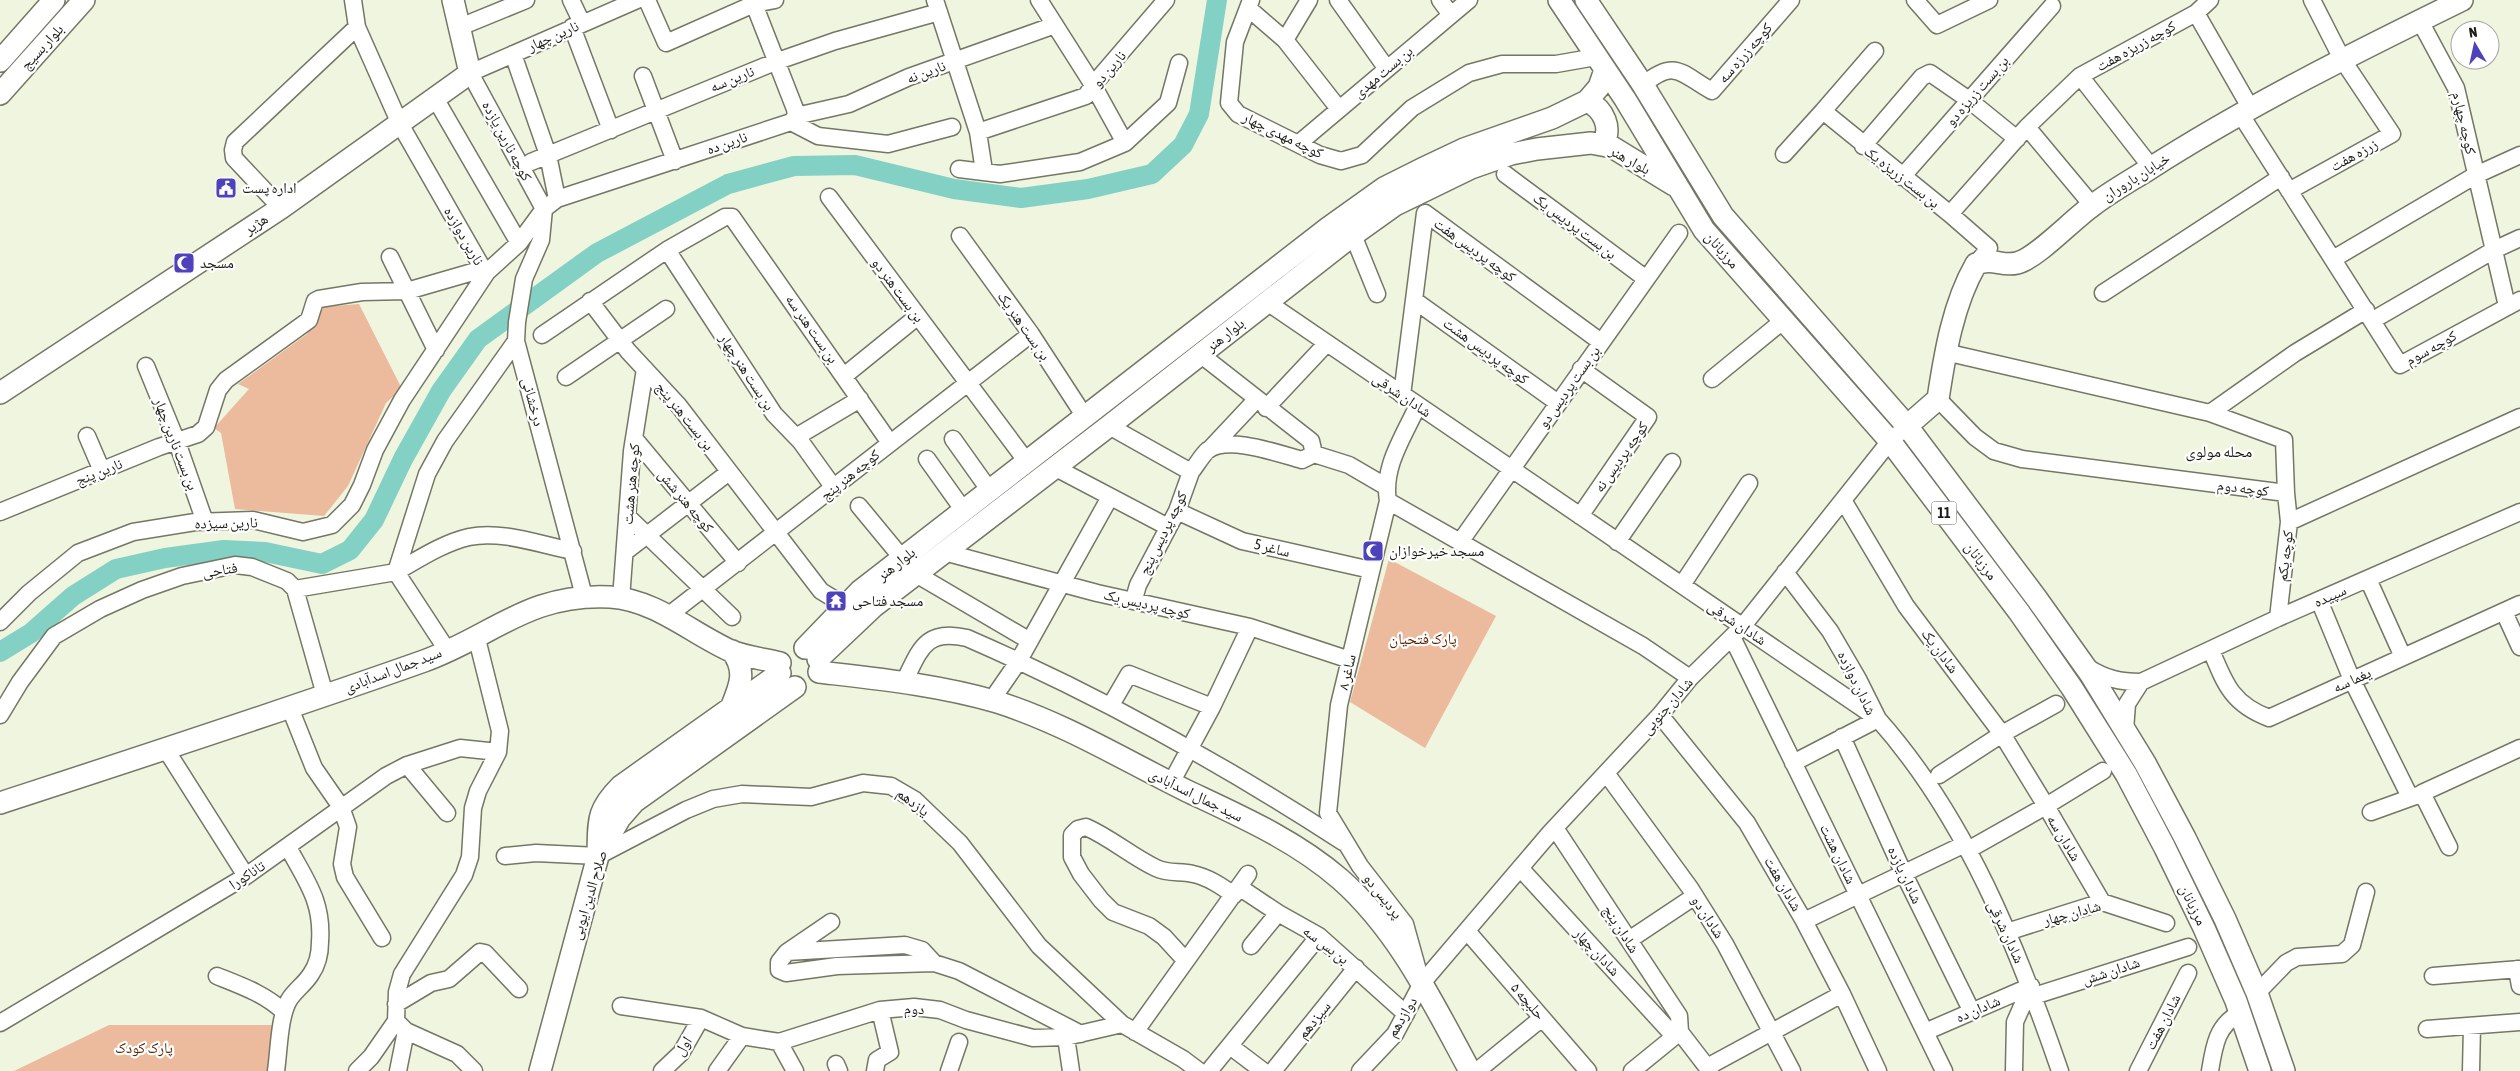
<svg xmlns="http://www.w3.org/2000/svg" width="2520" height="1071" font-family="'Asap Condensed','Noto Naskh Arabic',sans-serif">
<rect width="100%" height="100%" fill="#f0f5e0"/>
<path fill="#ecba9c" d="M 359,304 L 402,389 L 386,403 L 348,486 L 324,516 L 235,509 L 221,433 L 214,428 L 249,389 L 238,384 L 307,334 L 321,307 Z
M 1389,559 L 1496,616 L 1425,748 L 1350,702 Z
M 109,1025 L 274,1025 L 270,1071 L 14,1071 Z"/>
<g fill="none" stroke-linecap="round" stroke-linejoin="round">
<path stroke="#83d1c4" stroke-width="20" d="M 0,652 L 31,633 L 73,596 L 116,569 L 165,558 L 224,550 L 265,552 L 322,564 L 350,550 L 374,520 L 403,459 L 441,391 L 478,339 L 597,253 L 728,184 L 794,166 L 855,165 L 954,189 L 1021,198 L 1088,189 L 1152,174 L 1183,145 L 1199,114 L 1217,0"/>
<g stroke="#737764" stroke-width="19">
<path id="minor" d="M 353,0 L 357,27 L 400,124 L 483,269 L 487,272 L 519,243 L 544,209 L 557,199 L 791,122 L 796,116 L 795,109 L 754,4
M 571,0 L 582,23
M 647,0 L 666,43 L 754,4 L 775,0
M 935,0 L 978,132 L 984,171
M 1039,0 L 1093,85 L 1125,143
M 1251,0 L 1235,42 L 1229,103 L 1238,114 L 1320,155 L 1341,161 L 1362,155 L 1412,108 L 1469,73 L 1502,64 L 1556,64 L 1596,57
M 1309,0 L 1285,40 L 1339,109
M 1338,0 L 1387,69
M 1440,0 L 1451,15
M 1915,0 L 1937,25 L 1989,0
M 1248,8 L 1285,40
M 2196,13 L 2251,109
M 2420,21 L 2456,88 L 2507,306
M 460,27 L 526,0
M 572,27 L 611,130
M 513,54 L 548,155 L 557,199
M 643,76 L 675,161
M 1643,85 C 1676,57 1682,75 1712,91 L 1791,0
M 435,98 L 519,243
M 1823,111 L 1875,51
M 2241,115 L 2400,365 L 2520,300
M 796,116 L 849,104 L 909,77 L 1055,25
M 791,122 L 818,136 L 888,144 L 952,127
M 2027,127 L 2092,205
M 978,132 L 1086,96 L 1093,85 L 1166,0
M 1298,144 L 1469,0
M 1863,146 L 1922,77 L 1930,73 L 1969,100 L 2017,139
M 1784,154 L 1823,111 L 1950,214 L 2027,127 L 2080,76
M 531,162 L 775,62 L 835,41 L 939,12
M 2151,167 L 2080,76 L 2196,13 L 2210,0
M 959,169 L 1000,174 L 1080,162 L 1125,143 L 1168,103 L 1179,63
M 1505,174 L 1645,278
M 1902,177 L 2052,6
M 2289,191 L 2392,134 L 2342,59 L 2312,0
M 829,197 L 1027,462
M 281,208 L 234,158 L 233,150 L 235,142 L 357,27
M 544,209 L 541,240 L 524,279 L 517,322 L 516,341 L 584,596
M 544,209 L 470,73 L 637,0
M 1950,214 L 1989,248 L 1976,264
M 1353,235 L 1377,294
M 960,236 L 1031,334 L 1085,417
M 667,250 L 774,414 L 801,442 L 834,488
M 390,257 L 436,350
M 2333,259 L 2476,175 L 2520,155
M 2103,293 L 2281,177
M 1414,300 L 1558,403
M 590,301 L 628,351 L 679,406 L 821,591 L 844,605
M 1267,302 L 1878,719 C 1966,818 2017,946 2060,1071
M 2373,320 L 2494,250 L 2520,238
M 542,335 L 667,250 L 725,217 L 732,217 L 890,443
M 516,341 L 445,441 L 427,474 L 396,572 C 419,559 443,543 469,537 C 502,530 541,545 573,551
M 1200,354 L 1311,441 L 1314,454
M 146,366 L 177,442 L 205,522
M 844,376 L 918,316
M 566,377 L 666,309
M 1712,379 L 1784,320
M 1402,395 L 1425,213 L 1601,342
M 1938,399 L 1975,437 L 1994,451 L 2022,459 L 2286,493 L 2284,440 L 2210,413 L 1945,352
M 1266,408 L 1327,343
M 2210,413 L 2295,353 L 2366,310
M 1109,426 L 1191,472 L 1177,511 L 1138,585 L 1134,599
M 87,436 L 102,471
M 796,437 L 860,399
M 634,438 L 738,563
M 953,439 L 990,491
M 1210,449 L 1256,400
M 927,459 L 964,511
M 1054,467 L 1168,527
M 1191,472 C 1196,466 1202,455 1208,450 C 1229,435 1279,454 1302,460 L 1314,454 L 1349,465 L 1385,486
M 1843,500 L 1906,606 L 2002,734 L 1939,775
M 1388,501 L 1643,646 L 1690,678
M 859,506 L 902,558
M 1177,511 L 1242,541 L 1371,570
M 0,512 L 159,447 L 198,434 L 206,427 L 218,390 L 226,380 L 309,320 L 315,301 L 319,299 L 362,292 L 407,291 L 483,269
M 627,516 L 732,617
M 1580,516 L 1648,417 L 1581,369
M 2289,522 L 2520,417
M 1460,542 L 1679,233
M 1617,542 L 1672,462
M 625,552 L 729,472
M 944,552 L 1097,593 L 1250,627 L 1350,660
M 1785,572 L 1830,631 L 1858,679 L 1878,719 L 1793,763
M 916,574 L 1030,641
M 2368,579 L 2403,657
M 1682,585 L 1749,483
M 295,589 L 325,695
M 621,599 L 632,451 L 645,369
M 2319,600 L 2352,680 L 2410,797
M 2504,612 L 2520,647
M 669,615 L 1031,334
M 2278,618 L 2289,522 L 2286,493
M 0,622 L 29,593 L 78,553 L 133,532 L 195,522 L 253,520 L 303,532 L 332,525 L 352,505 L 362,485 L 375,450 L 402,400 L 487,272
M 1732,637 L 1944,1071
M 2211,650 C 2225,684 2232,704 2269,718 L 2520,604
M 2087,667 C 2106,679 2120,682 2141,682 L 2278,618 L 2520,512
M 904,682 C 920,650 925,628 967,638 C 1098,695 1223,764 1343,842
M 991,701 L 1018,662 L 1110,497
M 1111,705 L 1129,674 L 1212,707
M 290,708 L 314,768 L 341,807 L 348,827 L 342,864 L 345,877 L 382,938
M 0,715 L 20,682 L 54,636 L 100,609 L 142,590 L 182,576 L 235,565 L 252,567 L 287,581 L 295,589 L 396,572 L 447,650
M 1660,715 L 1747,823 L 1804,921 L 1842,994 L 1878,1071
M 2125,730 L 2127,704 L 2141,682
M 1842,737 L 1903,872 L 1972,1012
M 165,748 L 246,876
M 407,765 L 447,813
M 1606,773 L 1690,888 L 1725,944 L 1792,1071
M 1171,783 L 1212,707 L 1250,627
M 2371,812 L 2421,794
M 1555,828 L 1679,1016 L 1680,1032
M 2449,847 L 2422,793 L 2520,748
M 1968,850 L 2046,806 L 2002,734 L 2056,704
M 505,856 L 536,853 L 598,856 L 686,810 L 713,799 L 742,794 L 811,797 L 863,783 L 891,786 L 915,800 L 960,843 L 1039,946 L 1122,1024
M 1520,868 L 1674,1036
M 1239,887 L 1278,913 L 1319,936 L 1406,1014
M 2102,902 L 2046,806 L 2103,771
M 1804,921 L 1965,844
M 831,922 L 787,952 L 779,962 L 779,970 L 786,973 L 837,966 L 934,963 L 959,971 L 1081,1034
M 1467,931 L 1588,1071
M 2007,932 L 2102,902 L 2166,923
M 1629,940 L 1695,896
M 1251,946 L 1278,913
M 787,952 L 905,945 L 922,950 L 934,963
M 1186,961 L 1164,937 L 1149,926 L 1113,912 L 1101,900 L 1081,874 L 1072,857 L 1072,835 L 1078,829 L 1086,827 C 1111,838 1131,856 1156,868 C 1168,874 1180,871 1193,874 C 1208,877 1221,886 1234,895
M 1417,967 L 1405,924 L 1360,866 L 1328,813 L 1339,705 L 1388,501 C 1382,467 1404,436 1418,405
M 2517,969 L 2520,986
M 217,976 C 242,986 265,994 284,1012
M 2433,976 L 2520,969
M 2257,993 L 2286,963 L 2297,957 L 2342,954 L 2352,945 L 2366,892
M 2034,996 L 2188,947
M 396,1004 L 431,983 L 449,979 L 480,952 L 485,953 L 519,989
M 621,1006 L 701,1018 L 742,1036 L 779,1042 L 880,1010 L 914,1007 L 940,1010 L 966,1020 L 1033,1038 L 1066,1037 L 1122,1024 L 1183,1059 L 1199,1071
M 0,1023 L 246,876 L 386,776 L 407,765 L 460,748 L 498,752
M 2427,1029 L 2520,1022
M 1135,1032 L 1248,874
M 1680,1032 L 1710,1071
M 1925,1032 L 2031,986
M 1066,1037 L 1071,1071
M 779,1042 L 795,1071
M 1230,1046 L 1263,1071
M 836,1064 L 839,1071
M 1707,1067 L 1842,994
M 276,1071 C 279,1051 279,1017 289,1000 C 295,990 305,984 311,974 C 318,964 320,954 320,942 C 323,901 306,881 288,847
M 357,1071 L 371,1057 L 396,1021
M 398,1071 L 406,1031
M 474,1071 L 457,1054 L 406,1031 L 396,1021 L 397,992 L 402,974 L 464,875 L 470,857 L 473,808 L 478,791 L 498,752 L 500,731 L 476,635
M 662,1071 L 681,1053 L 701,1018
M 717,1071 L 742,1036
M 875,1071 L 877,1060 L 890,1052 L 880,1010
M 949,1071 L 959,1042
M 1209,1071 L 1319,936
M 1273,1071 L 1356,968
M 1360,1071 L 1395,1034 L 1422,983 L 1550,833 L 1660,715 L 1690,678 L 1742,627 L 1890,441 L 1898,434
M 1477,1071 L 1542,1018
M 1632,1071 L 1680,1032
M 2014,1071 L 2015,1022 L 2031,986
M 2138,1071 L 2188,973
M 2210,1071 C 2214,1046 2217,1025 2240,1013
M 2471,1071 L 2472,1026"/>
</g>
<g stroke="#737764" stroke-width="24">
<path id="major" d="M 1559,0 L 1625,99 L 1704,230 L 1890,441 L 2019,612 L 2072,688 L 2126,774 L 2165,848 L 2204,928 L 2236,1001 L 2260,1071
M 1586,0 L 1643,85 L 1723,216 L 1907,426 L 2037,599 L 2091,675 L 2145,763 L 2185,838 L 2225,919 L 2257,993 L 2284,1071
M 0,61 L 54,0
M 0,94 L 84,0
M 1587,101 C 1604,109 1613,129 1602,145
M 0,393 L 281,208 L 470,73 L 453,0
M 1907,426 L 1938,399 C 1945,353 1953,304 1976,264 C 1994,257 2001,267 2017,263 C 2037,258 2073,219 2092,206 C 2110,192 2130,181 2149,169 C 2249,105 2356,52 2462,0
M 805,648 L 860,591 L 1328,228 L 1384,188 L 1424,168 L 1464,149 L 1552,118 L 1587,101 L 1599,87 L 1605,70
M 818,659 L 873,607 L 1109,426 L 1353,235 L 1395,205 L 1471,168 L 1511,154 L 1537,149 L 1591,143 L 1612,147 L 1674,185
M 819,672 C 879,679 939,685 997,702 C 1064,723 1124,760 1187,791 C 1240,816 1295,840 1340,879 C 1399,931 1433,1003 1470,1071
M 731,708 C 740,686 747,671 732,651
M 0,803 C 141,757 283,711 424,661 C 493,636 528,593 610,597 C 656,600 691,633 731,651 C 746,657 764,659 780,663
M 598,854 C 599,821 596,811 621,786 L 780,673
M 540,1071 L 598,856 L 620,818 L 634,802 L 795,687"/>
</g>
<use href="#minor" stroke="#fff" stroke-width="16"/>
<use href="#major" stroke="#fff" stroke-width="21"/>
</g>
<defs>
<g id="civic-square" transform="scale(1.125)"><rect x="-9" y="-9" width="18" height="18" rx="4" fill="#4d42b9" stroke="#fff"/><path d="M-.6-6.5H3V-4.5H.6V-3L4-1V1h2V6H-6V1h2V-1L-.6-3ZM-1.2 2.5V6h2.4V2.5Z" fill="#fff"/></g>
<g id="mosque-square" transform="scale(1.125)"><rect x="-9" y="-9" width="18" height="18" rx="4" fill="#4d42b9" stroke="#fff"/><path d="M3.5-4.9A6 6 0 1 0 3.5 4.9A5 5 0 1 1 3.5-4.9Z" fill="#fff"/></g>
<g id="temple-square" transform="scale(1.125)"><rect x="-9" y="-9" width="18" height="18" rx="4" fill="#4d42b9" stroke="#fff"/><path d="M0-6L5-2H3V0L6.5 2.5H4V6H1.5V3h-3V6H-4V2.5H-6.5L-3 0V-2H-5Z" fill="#fff"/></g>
</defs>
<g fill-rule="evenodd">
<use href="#civic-square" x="226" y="188"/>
<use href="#mosque-square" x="184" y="263"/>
<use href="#mosque-square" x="1373" y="551"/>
<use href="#temple-square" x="836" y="601"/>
</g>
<g text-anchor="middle" stroke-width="4.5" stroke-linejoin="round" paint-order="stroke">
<rect fill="#fff" stroke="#5f615b" stroke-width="1" x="1931.5" y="501.5" width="25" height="23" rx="4"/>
<g font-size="14" font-weight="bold" fill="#1b1d15">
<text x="1944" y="518">11</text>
</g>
<g font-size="15" fill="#1b1d15" stroke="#fff">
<text transform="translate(553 36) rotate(-24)" y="5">نارین چهار</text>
<text transform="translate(2136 46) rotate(-29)" y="5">کوچه زریزه هفت</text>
<text transform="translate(42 47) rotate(-48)" y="5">بلوار بسیج</text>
<text transform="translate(1745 53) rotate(-49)" y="5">کوچه زرزه سه</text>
<text transform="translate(1109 69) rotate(-49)" y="5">نارین دو</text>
<text transform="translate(926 72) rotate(-20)" y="5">نارین نه</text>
<text transform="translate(1383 72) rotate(-40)" y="5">بن بست مهدی</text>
<text transform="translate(732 79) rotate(-22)" y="5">نارین سه</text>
<text transform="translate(1977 91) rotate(-49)" y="5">بن بست زریزه دو</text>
<text transform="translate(2464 123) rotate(77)" y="5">کوچه چهارم</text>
<text transform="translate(1283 135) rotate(26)" y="5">کوچه مهدی چهار</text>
<text transform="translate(507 141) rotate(62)" y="5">کوچه نارین یازده</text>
<text transform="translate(727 143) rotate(-19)" y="5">نارین ده</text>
<text transform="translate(2354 155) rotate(-29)" y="5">زرزه هفت</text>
<text transform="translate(1630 160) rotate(29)" y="5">بلوار هنر</text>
<text transform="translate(1902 177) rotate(38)" y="5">بن بست زریزه یک</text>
<text transform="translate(2136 177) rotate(-32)" y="5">خیابان باروران</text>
<text transform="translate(256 224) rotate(-33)" y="5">هژیر</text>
<text transform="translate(1575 226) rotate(37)" y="5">بن بست پردیس یک</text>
<text transform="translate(464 236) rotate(60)" y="5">نارین دوازده</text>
<text transform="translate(1475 250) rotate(36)" y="5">کوچه پردیس هفت</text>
<text transform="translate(1722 250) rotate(49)" y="5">مرزبانان</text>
<text transform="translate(898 290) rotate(53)" y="5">بن بست هنر دو</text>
<text transform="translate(1024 326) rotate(55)" y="5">بن بست هنر یک</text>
<text transform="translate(812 329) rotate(55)" y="5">بن بست هنر سه</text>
<text transform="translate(1225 335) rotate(-38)" y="5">بلوار هنر</text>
<text transform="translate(2431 348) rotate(-29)" y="5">کوچه سوم</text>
<text transform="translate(1486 351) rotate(36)" y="5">کوچه پردیس هشت</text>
<text transform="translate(747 372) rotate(57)" y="5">بن بست هنر چهار</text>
<text transform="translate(1569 387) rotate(-55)" y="5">بن بست پردیس دو</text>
<text transform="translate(1402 395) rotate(34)" y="5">شادان شرقی</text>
<text transform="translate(533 402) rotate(75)" y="5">درخشانی</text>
<text transform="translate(685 416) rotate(51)" y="5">بن بست هنر پنج</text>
<text transform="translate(176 444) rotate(69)" y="5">بن بست نارین چهار</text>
<text transform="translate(1621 457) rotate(-55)" y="5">کوچه پردیس نه</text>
<text transform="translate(99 472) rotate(-22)" y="5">نارین پنج</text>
<text transform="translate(850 475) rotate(-39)" y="5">کوچه هنر پنج</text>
<text transform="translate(631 484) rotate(-85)" y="5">کوچه هنر هشت</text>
<text transform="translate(2243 488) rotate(7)" y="5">کوچه دوم</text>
<text transform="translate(686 501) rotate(50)" y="5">کوچه هنر شش</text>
<text transform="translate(226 523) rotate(-1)" y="5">نارین سیزده</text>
<text transform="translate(1163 533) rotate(-64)" y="5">کوچه پردیس پنج</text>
<text transform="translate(1272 548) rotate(14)" y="5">ساغر 5</text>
<text transform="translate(2285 556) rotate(-83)" y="5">کوچه یکم</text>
<text transform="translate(1981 561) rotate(53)" y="5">مرزبانان</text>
<text transform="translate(896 564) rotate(-38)" y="5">بلوار هنر</text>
<text transform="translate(220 570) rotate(-8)" y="5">فتاحی</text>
<text transform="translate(2330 596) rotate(-24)" y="5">سپیده</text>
<text transform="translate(1147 604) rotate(13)" y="5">کوچه پردیس یک</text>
<text transform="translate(1737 623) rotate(34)" y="5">شادان شرقی</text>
<text transform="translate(1940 651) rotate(53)" y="5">شادان یک</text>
<text transform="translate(393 670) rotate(-21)" y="5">سید جمال اسدآبادی</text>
<text transform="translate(1347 672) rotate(-77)" y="5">ساغر ٨</text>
<text transform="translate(2352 680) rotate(-24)" y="5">یغما سه</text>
<text transform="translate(1857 683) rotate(64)" y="5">شادان دوازده</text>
<text transform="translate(1667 706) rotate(-49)" y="5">شادان جنوبی</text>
<text transform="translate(1196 795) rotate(26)" y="5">سید جمال اسدآبادی</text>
<text transform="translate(913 802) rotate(37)" y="5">یازدهم</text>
<text transform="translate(2064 838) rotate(59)" y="5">شادان سه</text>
<text transform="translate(1838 854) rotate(64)" y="5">شادان هشت</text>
<text transform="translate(247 875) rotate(-33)" y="5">تاناکورا</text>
<text transform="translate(1905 875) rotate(65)" y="5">شادان یازده</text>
<text transform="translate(1783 884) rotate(60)" y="5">شادان هفت</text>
<text transform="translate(589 895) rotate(-73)" y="5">صلاح الدین ایوبی</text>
<text transform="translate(1383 896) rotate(52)" y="5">پردیس دو</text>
<text transform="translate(2193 905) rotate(64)" y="5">مرزبانان</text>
<text transform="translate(2072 913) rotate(-15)" y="5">شادان چهار</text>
<text transform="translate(1708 917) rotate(57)" y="5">شادان دو</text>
<text transform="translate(1621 929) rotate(57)" y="5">شادان پنج</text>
<text transform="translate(2006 932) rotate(65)" y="5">شادان شرقی</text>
<text transform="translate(1326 945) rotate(37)" y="5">بن بس سه</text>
<text transform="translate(1597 952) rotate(47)" y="5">شادان چهار</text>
<text transform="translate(2111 971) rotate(-18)" y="5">شادان شش</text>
<text transform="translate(1528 1001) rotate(49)" y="5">حلبچه ۵</text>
<text transform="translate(914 1009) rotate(1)" y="5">دوم</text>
<text transform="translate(1978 1009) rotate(-23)" y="5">شادان ده</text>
<text transform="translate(1402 1017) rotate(-59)" y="5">دوازدهم</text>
<text transform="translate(1314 1020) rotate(-51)" y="5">سیزدهم</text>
<text transform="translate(2163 1022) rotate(-63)" y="5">شادان هفت</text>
<text transform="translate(683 1046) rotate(-56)" y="5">اول</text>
</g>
<g font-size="15" fill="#1b1d15" stroke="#fff" text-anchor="start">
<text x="242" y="193">اداره پست</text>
<text x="200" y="268">مسجد</text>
<text x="1389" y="556">مسجد خیرخوازان</text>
<text x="852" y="606">مسجد فتاحی</text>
</g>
<g font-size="15" fill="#572500" stroke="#fff">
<text x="1423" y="644">پارک فتحیان</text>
<text x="144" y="1053">پارک کودک</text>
</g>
<g font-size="16" fill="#1b1d15" stroke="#fff">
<text x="2219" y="457">محله مولوی</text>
</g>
</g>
<g transform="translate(2475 45) rotate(351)"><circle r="24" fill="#ffffff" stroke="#a4a5a1"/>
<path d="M0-4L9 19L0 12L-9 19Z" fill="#4d42b9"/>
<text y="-8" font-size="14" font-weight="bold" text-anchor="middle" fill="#1b1d15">N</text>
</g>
</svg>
